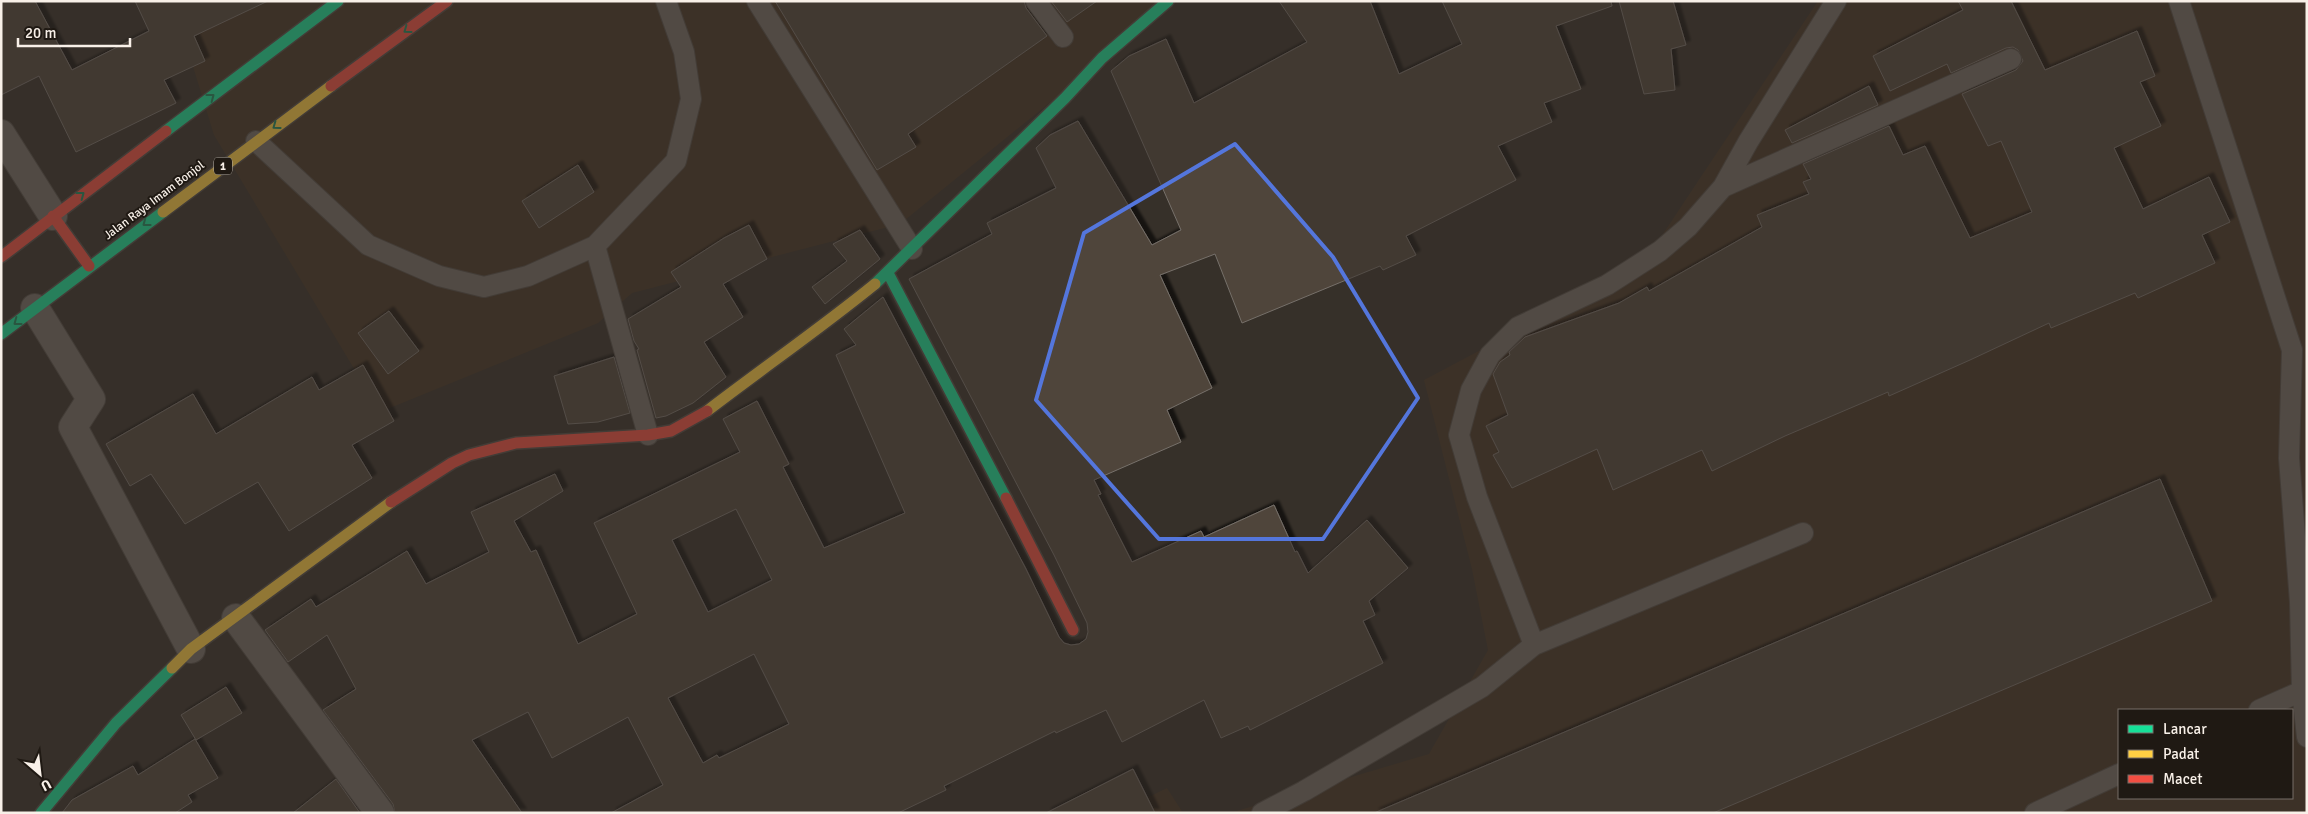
<svg xmlns="http://www.w3.org/2000/svg" width="2308" height="814" font-family="Signika,sans-serif">
<defs>
<filter id="shadow"><feDropShadow dx="4.5" dy="-4.5" stdDeviation="1" flood-color="#0009"/></filter>
</defs>
<rect width="100%" height="100%" fill="#363029"/>
<path fill="#443424" fill-rule="evenodd" d="M 173,1 L 1175,1 L 900,224 L 632,293 L 598,323 L 380,412 L 214,135 Z
M 1818,1 L 2307,1 L 2307,813 L 1230,813 L 1429,754 L 1488,650 L 1472,569 L 1424,380 L 1643,264 ZM 2119,710 L 2292,710 L 2292,798 L 2119,798 Z
M 1167,788 L 1183,813 L 1116,813 Z"/>
<path fill="#4f453b" stroke="#76706a" fill-rule="evenodd" filter="url(#shadow)" d="M 1,1 L 35,1 L 72,70 L 149,31 L 135,1 L 268,1 L 194,36 L 205,61 L 164,80 L 176,103 L 76,152 L 39,76 L 1,95 Z
M 775,1 L 1024,1 L 1026,8 L 1047,36 L 908,134 L 916,147 L 877,170 Z
M 1051,1 L 1097,1 L 1067,22 Z
M 1279,1 L 1370,1 L 1399,74 L 1462,44 L 1442,1 L 1611,1 L 1612,6 L 1556,26 L 1581,89 L 1544,103 L 1552,122 L 1498,146 L 1516,180 L 1406,236 L 1416,255 L 1383,270 L 1380,266 L 1242,323 L 1215,254 L 1160,275 L 1212,388 L 1167,410 L 1181,442 L 1094,480 L 1101,494 L 1098,495 L 1132,562 L 1201,531 L 1204,537 L 1274,505 L 1295,552 L 1297,551 L 1308,573 L 1367,520 L 1408,568 L 1369,601 L 1375,615 L 1363,621 L 1383,663 L 1250,730 L 1248,726 L 1221,738 L 1204,700 L 1122,742 L 1106,710 L 1056,733 L 1055,731 L 944,786 L 946,790 L 898,813 L 611,813 L 663,785 L 628,717 L 552,758 L 528,712 L 472,740 L 522,813 L 395,813 L 393,804 L 323,710 L 356,689 L 327,635 L 288,662 L 265,630 L 311,599 L 316,607 L 407,551 L 426,584 L 489,552 L 471,512 L 555,474 L 563,491 L 514,521 L 531,552 L 536,550 L 578,644 L 637,614 L 594,523 L 740,452 L 723,419 L 757,401 L 789,464 L 783,467 L 824,548 L 905,513 L 836,355 L 856,345 L 844,329 L 883,297 L 1026,569 L 1059,637 L 1064,643 L 1071,645 L 1079,644 L 1086,639 L 1088,632 L 1087,623 L 1054,555 L 909,279 L 992,234 L 987,223 L 1056,188 L 1036,148 L 1050,135 L 1078,121 L 1152,245 L 1181,230 L 1111,71 L 1129,56 L 1166,39 L 1194,103 L 1307,42 ZM 736,509 L 772,580 L 708,612 L 672,540 ZM 754,654 L 789,724 L 719,758 L 717,755 L 703,763 L 668,698 Z
M 1619,1 L 1673,1 L 1686,45 L 1671,49 L 1675,90 L 1644,94 Z
M 1958,1 L 2011,1 L 2045,70 L 2137,31 L 2155,76 L 2140,82 L 2161,126 L 2114,148 L 2143,209 L 2209,177 L 2230,222 L 2202,235 L 2215,263 L 2138,298 L 2135,293 L 2051,328 L 2049,323 L 1970,360 L 1889,396 L 1888,392 L 1785,436 L 1712,471 L 1702,450 L 1613,490 L 1597,449 L 1512,488 L 1493,455 L 1499,452 L 1486,426 L 1508,415 L 1493,374 L 1500,362 L 1510,355 L 1509,352 L 1525,337 L 1619,303 L 1647,287 L 1649,291 L 1762,227 L 1757,215 L 1809,194 L 1803,182 L 1811,179 L 1803,164 L 1889,126 L 1903,155 L 1925,146 L 1970,238 L 2032,212 L 2001,141 L 1988,146 L 1962,94 L 2016,70 L 2023,61 L 2018,50 L 2013,47 L 2006,48 L 1951,73 L 1947,64 L 1890,91 L 1873,56 L 1963,10 Z
M 1869,86 L 1878,105 L 1792,143 L 1785,130 Z
M 578,165 L 594,192 L 539,228 L 522,201 Z
M 749,225 L 767,259 L 723,284 L 743,317 L 704,342 L 726,377 L 693,403 L 666,416 L 656,418 L 637,350 L 639,349 L 634,341 L 628,319 L 681,287 L 671,272 L 724,238 Z
M 860,230 L 880,259 L 825,304 L 812,287 L 847,261 L 833,244 Z
M 389,311 L 419,351 L 388,374 L 358,333 Z
M 614,357 L 630,413 L 598,422 L 568,424 L 554,376 Z
M 363,365 L 394,421 L 352,445 L 372,478 L 289,531 L 258,482 L 185,524 L 151,474 L 130,486 L 106,444 L 193,394 L 216,434 L 312,377 L 319,390 Z
M 2160,479 L 2212,601 L 1713,813 L 1374,813 Z
M 226,687 L 242,713 L 196,740 L 181,715 Z
M 195,739 L 218,778 L 188,795 L 192,802 L 175,813 L 62,813 L 72,800 L 133,766 L 138,775 Z
M 1133,769 L 1155,813 L 1046,813 Z
M 336,779 L 360,813 L 293,813 Z"/>
<g fill="none" stroke-linecap="round" stroke-linejoin="round">
<g stroke="#524c46" stroke-width="22">
<path id="lane" d="M 757,1 L 912,249
M 1036,1 L 1063,37
M 2179,1 L 2292,350 L 2289,458 L 2300,602 L 2302,691 L 2307,737
M 256,141 L 368,245 L 439,276 L 484,287 L 528,276 L 595,246 L 676,161 L 691,99 L 684,52 L 666,1
M 1723,187 L 2011,59
M 595,246 L 648,435
M 1534,645 L 1477,497 L 1459,435 L 1471,390 L 1490,355 L 1518,327 L 1607,285 L 1660,251 L 1688,227 L 1723,187 L 1748,142 L 1836,1
M 2259,710 L 2302,691
M 1262,813 L 1304,791 L 1482,687 L 1534,645 L 1803,533
M 2035,813 L 2119,774"/>
</g>
<g stroke="#524c46" stroke-width="30">
<path id="street" d="M 1,134 L 53,216
M 35,308 L 91,399 L 73,427 L 191,649
M 236,618 L 380,813"/>
</g>
<g stroke="#524c46" stroke-width="14">
<path id="fast" d="M 166,131 L 338,1
M 888,273 L 1006,498
M 875,284 L 1065,98 L 1102,58 L 1168,1
M 1,334 L 163,212
M 41,813 L 116,723 L 172,668"/>
</g>
<g stroke="#524c46" stroke-width="14">
<path id="slow" d="M 163,212 L 331,86
M 707,411 C 763,368 821,328 875,284
M 172,668 L 191,649 L 391,502"/>
</g>
<g stroke="#524c46" stroke-width="14">
<path id="jam" d="M 331,86 L 447,1
M 53,216 L 89,266
M 1,257 L 166,131
M 1006,498 L 1073,630
M 391,502 L 452,463 L 469,455 L 516,443 L 648,435 L 671,431 L 707,411"/>
</g>
<use href="#lane" stroke="#716b65" stroke-width="20"/>
<use href="#street" stroke="#716b65" stroke-width="28"/>
<use href="#fast" stroke="#16e098" stroke-width="11"/>
<use href="#slow" stroke="#ffcf43" stroke-width="11"/>
<use href="#jam" stroke="#f24e42" stroke-width="11"/>
</g>
<defs><path id="oneway-chevron" d="M-2-3.5L2.5 0L-2 3.5" fill="none" stroke-width="1.6" stroke-linecap="round" stroke-linejoin="round" transform="scale(1.25)"/></defs>
<g stroke="#1a865c">
<use href="#oneway-chevron" transform="translate(407 30) rotate(144)"/>
<use href="#oneway-chevron" transform="translate(211 97) rotate(-37)"/>
<use href="#oneway-chevron" transform="translate(276 126) rotate(144)"/>
<use href="#oneway-chevron" transform="translate(81 195) rotate(-37)"/>
<use href="#oneway-chevron" transform="translate(146 223) rotate(143)"/>
<use href="#oneway-chevron" transform="translate(17 322) rotate(143)"/>
</g>
<path d="M0 0H2308V814H0ZM 1235,144 L 1333,257 L 1418,398 L 1323,539 L 1159,539 L 1036,400 L 1084,233 Z" fill="#363029" fill-opacity=".55" fill-rule="evenodd"/>
<path fill="none" stroke="#5476dc" stroke-width="4" stroke-linejoin="round" d="M 1235,144 L 1333,257 L 1418,398 L 1323,539 L 1159,539 L 1036,400 L 1084,233 Z"/>
<g text-anchor="middle" stroke-width="4" stroke-linejoin="round" paint-order="stroke">
<rect fill="#1f1913" stroke="#b7b0a8" stroke-width="1" x="214" y="157.5" width="18" height="17" rx="4"/>
<g font-size="11" font-weight="bold" fill="#f8f0e8">
<text x="223" y="170">1</text>
</g>
<g font-size="12" fill="#f8f0e8" stroke="#1f1913">
<text transform="translate(154 200) rotate(-37)" y="4">Jalan Raya Imam Bonjol</text>
</g>
</g>
<rect width="2308" height="814" fill="none" stroke="#f8f0e8" stroke-width="5"/>
<rect x="2118" y="709" width="175" height="90" fill="#1f1913" stroke="#766f68"/>
<rect x="2128" y="725" width="25" height="8" fill="#16e098" stroke="#766f68"/>
<text x="2163" y="734" font-size="15" fill="#f8f0e8">Lancar</text>
<rect x="2128" y="750" width="25" height="8" fill="#ffcf43" stroke="#766f68"/>
<text x="2163" y="759" font-size="15" fill="#f8f0e8">Padat</text>
<rect x="2128" y="775" width="25" height="8" fill="#f24e42" stroke="#766f68"/>
<text x="2163" y="784" font-size="15" fill="#f8f0e8">Macet</text>
<g transform="translate(40 774) rotate(152)" stroke="#1f1913" stroke-width="4" paint-order="stroke">
<path d="M0-4L9 19L0 12L-9 19Z" fill="#f8f0e8"/>
<text y="-8" font-size="14" font-weight="bold" text-anchor="middle" fill="#f8f0e8">U</text>
</g>
<path d="M18 38v8h112v-8" fill="none" stroke="#f8f0e8" stroke-width="2.5"/>
<text x="25" y="38" font-size="15" fill="#f8f0e8" stroke="#1f1913" stroke-width="4" paint-order="stroke">20 m</text>
</svg>
